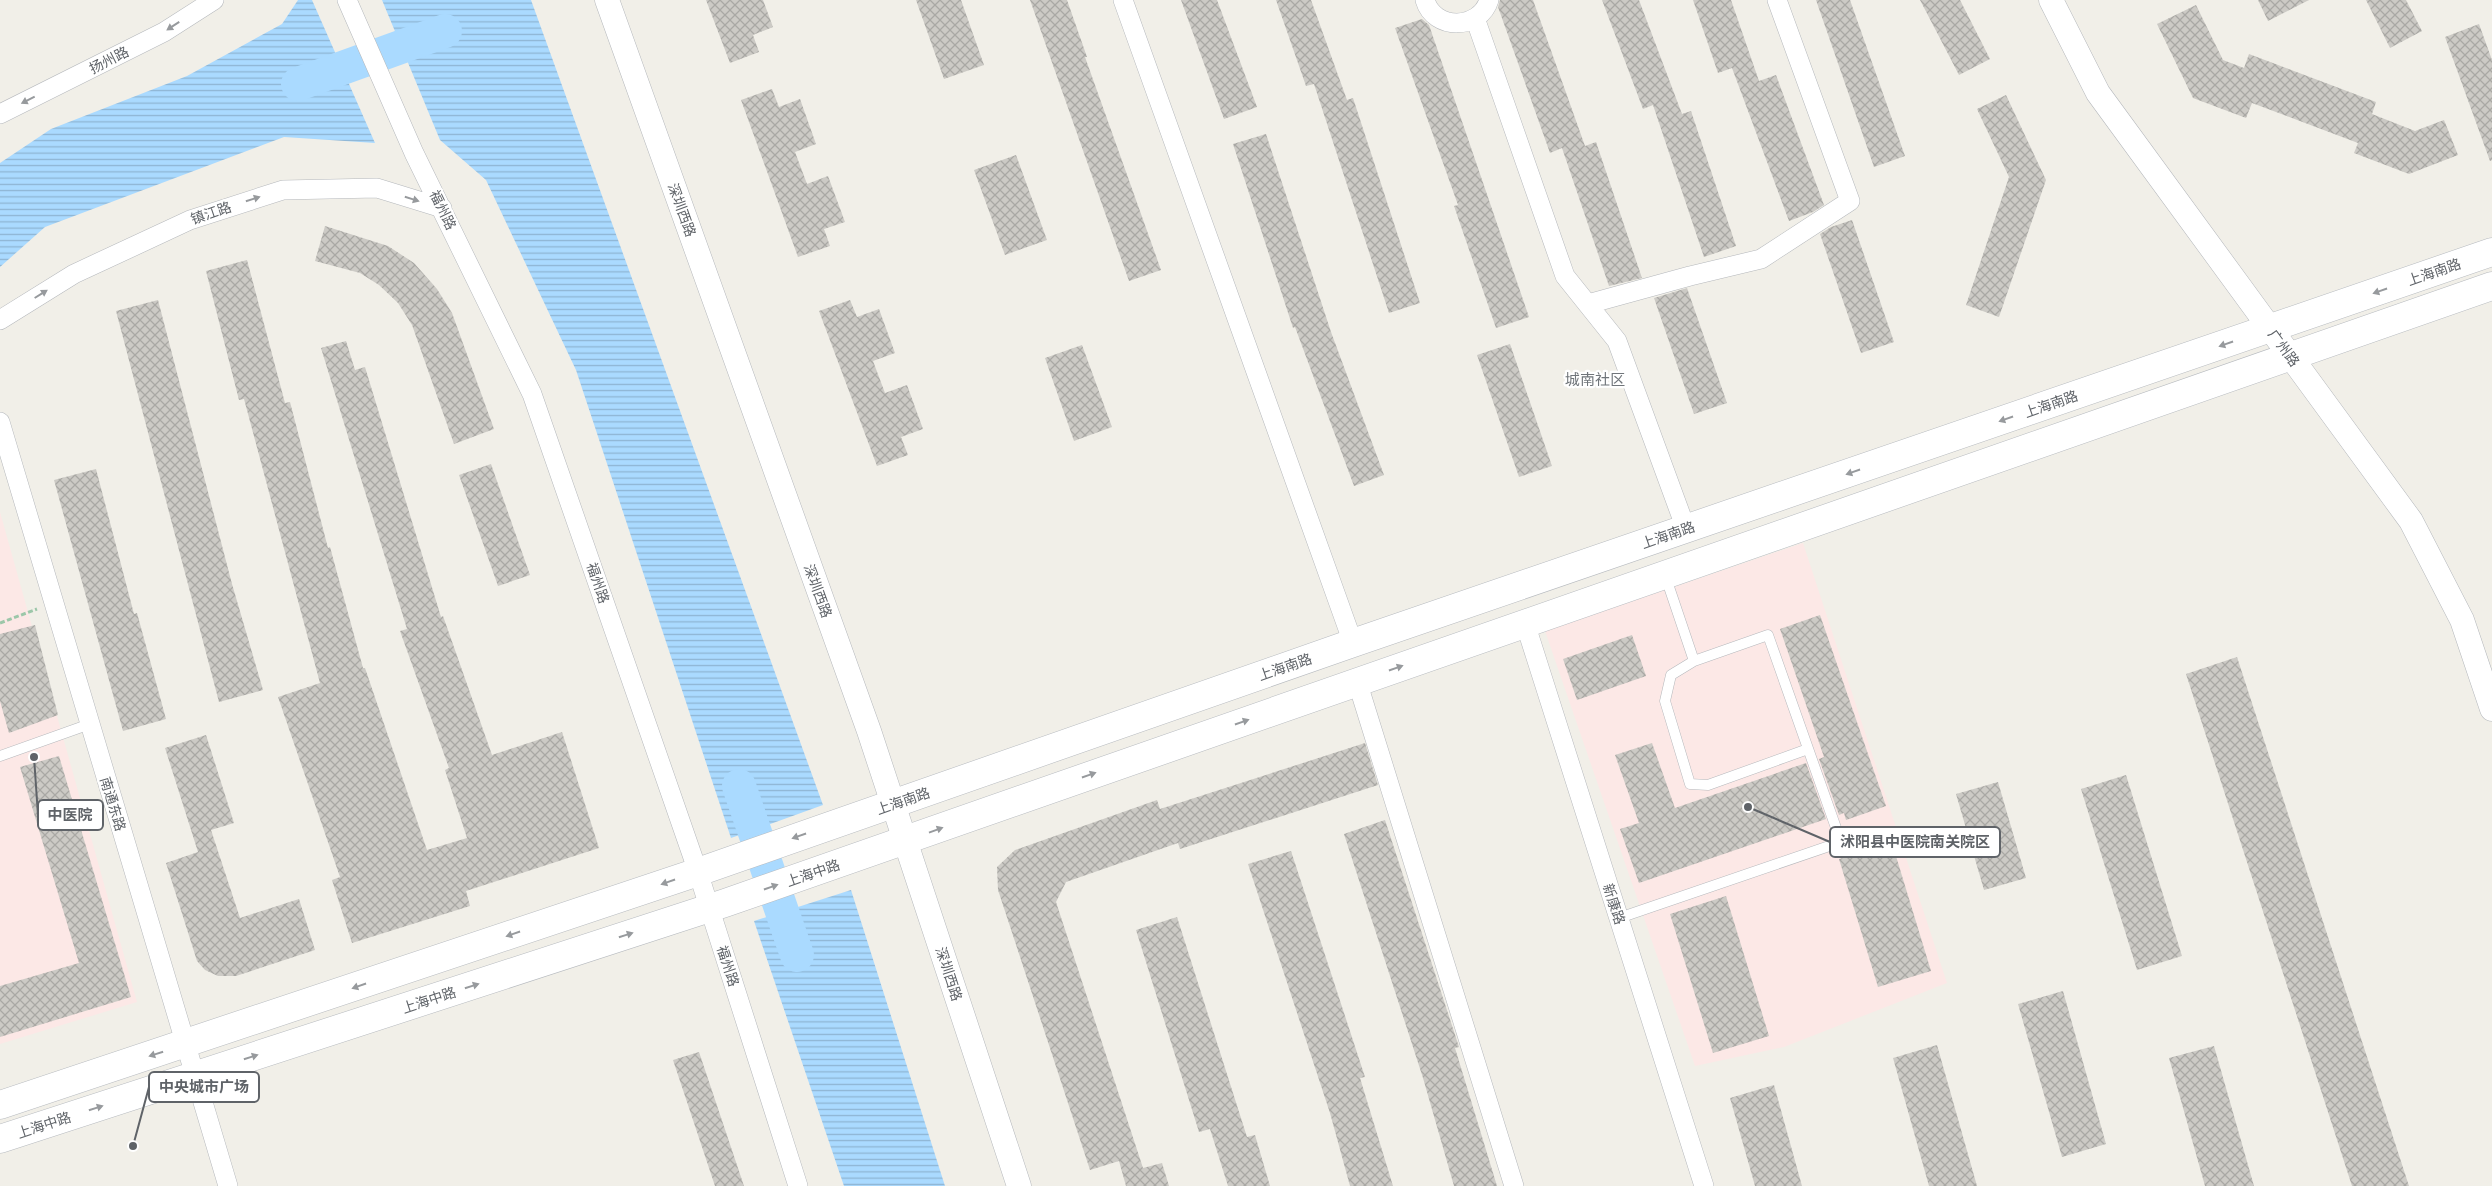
<svg xmlns="http://www.w3.org/2000/svg" width="2492" height="1186" font-family="'Exo 2','Noto Sans SC',sans-serif">
<defs>
<pattern id="water-rules" width="6" height="5" patternUnits="userSpaceOnUse" patternTransform="scale(1.25)"><rect width="6" height="5" fill="#aadaff"/><path d="M0 2.5h6" fill="none" stroke="#8eb4d2"/></pattern>
<pattern id="building-cross-hatch" width="8" height="8" patternUnits="userSpaceOnUse" patternTransform="scale(1.25)"><rect width="8" height="8" fill="#cccac5"/><path d="M0 0l8 8M0 8l8-8" fill="none" stroke="#a9a8a4"/></pattern>
</defs>
<rect width="100%" height="100%" fill="#f1efe8"/>
<path fill="#fce8e6" d="M 0,512 L 137,1002 L 0,1044 Z
M 1803,543 L 1947,983 L 1784,1047 L 1695,1066 L 1545,631 Z"/>
<path fill="url(#water-rules)" d="M 298,0 L 312,0 L 375,143 L 284,137 L 45,227 L 0,267 L 0,163 L 51,129 L 187,76 L 282,24 Z
M 382,0 L 531,0 L 823,805 L 731,838 L 576,370 L 486,180 L 440,140 Z
M 851,890 L 945,1186 L 844,1186 L 754,921 Z"/>
<g fill="none" stroke-linecap="round" stroke-linejoin="round">
<path stroke="#aadaff" stroke-width="34" d="M 298,84 L 445,31
M 739,786 L 797,955"/>
</g>
<path fill="url(#building-cross-hatch)" d="M 706,0 L 763,0 L 773,27 L 753,35 L 759,52 L 730,63 Z
M 916,0 L 961,0 L 984,65 L 944,79 Z
M 1030,0 L 1067,0 L 1087,57 L 1085,57 L 1161,270 L 1129,281 Z
M 1181,0 L 1217,0 L 1257,107 L 1224,119 Z
M 1276,0 L 1311,0 L 1347,100 L 1353,98 L 1420,303 L 1389,313 L 1314,84 L 1306,86 Z
M 1500,0 L 1533,0 L 1585,146 L 1596,142 L 1642,278 L 1609,286 L 1562,148 L 1550,153 L 1498,7 Z
M 1602,0 L 1639,0 L 1682,114 L 1691,111 L 1736,246 L 1704,257 L 1653,105 L 1643,109 Z
M 1693,0 L 1731,0 L 1759,81 L 1776,75 L 1824,205 L 1813,212 L 1789,221 L 1732,68 L 1718,73 Z
M 1816,0 L 1850,0 L 1905,156 L 1874,167 Z
M 1920,0 L 1960,0 L 1990,59 L 1959,75 Z
M 2258,0 L 2309,0 L 2268,21 Z
M 2366,0 L 2406,0 L 2422,31 L 2390,48 Z
M 2196,5 L 2223,60 L 2244,68 L 2249,54 L 2376,102 L 2372,114 L 2415,131 L 2444,120 L 2458,155 L 2409,174 L 2354,153 L 2358,143 L 2252,103 L 2246,118 L 2193,98 L 2157,24 Z
M 1422,19 L 1429,25 L 1529,317 L 1496,328 L 1454,206 L 1458,205 L 1395,28 Z
M 2479,24 L 2492,60 L 2492,160 L 2490,161 L 2445,37 Z
M 772,89 L 779,107 L 800,99 L 816,144 L 795,152 L 807,184 L 828,176 L 845,222 L 824,229 L 830,246 L 798,257 L 741,100 Z
M 2006,95 L 2046,180 L 1999,317 L 1966,305 L 2009,177 L 1977,109 Z
M 1266,134 L 1331,332 L 1384,475 L 1354,486 L 1295,327 L 1293,328 L 1233,144 Z
M 1016,155 L 1047,240 L 1005,255 L 974,170 Z
M 1852,220 L 1894,342 L 1861,353 L 1820,234 L 1831,227 Z
M 325,226 L 388,246 L 414,263 L 437,289 L 452,313 L 494,429 L 454,444 L 412,325 L 398,303 L 379,285 L 360,273 L 315,261 Z
M 247,260 L 285,403 L 290,402 L 328,548 L 330,547 L 363,668 L 365,668 L 427,850 L 467,838 L 445,770 L 449,768 L 400,631 L 407,629 L 321,348 L 346,341 L 355,370 L 365,367 L 441,617 L 443,616 L 492,755 L 562,732 L 599,848 L 466,891 L 470,906 L 352,943 L 332,880 L 340,877 L 278,697 L 320,683 L 244,399 L 239,400 L 206,271 Z
M 1687,288 L 1727,403 L 1694,414 L 1654,298 Z
M 158,300 L 232,584 L 263,690 L 219,702 L 116,311 Z
M 850,300 L 857,317 L 879,309 L 895,353 L 873,361 L 885,393 L 907,385 L 923,429 L 901,437 L 908,455 L 877,466 L 819,311 Z
M 1510,344 L 1552,466 L 1519,477 L 1477,355 Z
M 1082,345 L 1112,427 L 1074,441 L 1045,358 Z
M 491,464 L 530,575 L 498,586 L 459,475 Z
M 96,469 L 134,614 L 137,613 L 166,719 L 123,731 L 54,480 Z
M 1820,615 L 1886,806 L 1846,820 L 1844,813 L 1839,815 L 1819,759 L 1824,757 L 1780,629 Z
M 35,625 L 58,715 L 9,733 L 0,701 L 0,634 Z
M 1632,635 L 1646,676 L 1577,700 L 1563,659 Z
M 2237,657 L 2409,1186 L 2352,1186 L 2186,674 Z
M 206,735 L 234,823 L 211,830 L 240,918 L 299,899 L 315,950 L 236,976 L 218,976 L 205,970 L 197,961 L 166,863 L 198,852 L 165,748 Z
M 1365,743 L 1378,785 L 1180,849 L 1178,843 L 1066,882 L 1056,902 L 1143,1168 L 1162,1163 L 1169,1186 L 1126,1186 L 1119,1161 L 1090,1170 L 998,890 L 997,867 L 1015,850 L 1157,800 L 1160,809 Z
M 1652,743 L 1675,808 L 1806,763 L 1826,819 L 1639,883 L 1620,829 L 1639,823 L 1615,755 Z
M 59,756 L 131,997 L 0,1037 L 0,986 L 79,963 L 20,767 Z
M 2126,775 L 2182,956 L 2137,970 L 2081,789 Z
M 1998,782 L 2026,878 L 1984,890 L 1956,794 Z
M 1385,820 L 1459,1047 L 1455,1048 L 1497,1186 L 1454,1186 L 1423,1078 L 1344,834 Z
M 1892,843 L 1931,971 L 1878,987 L 1839,859 Z
M 1291,851 L 1365,1077 L 1360,1078 L 1393,1186 L 1350,1186 L 1330,1113 L 1248,864 Z
M 1726,896 L 1769,1036 L 1713,1053 L 1670,914 Z
M 1177,917 L 1247,1137 L 1255,1135 L 1270,1186 L 1228,1186 L 1210,1129 L 1199,1132 L 1136,930 Z
M 2063,991 L 2106,1144 L 2062,1157 L 2018,1004 Z
M 1937,1045 L 1977,1186 L 1929,1186 L 1893,1058 Z
M 2214,1046 L 2254,1186 L 2205,1186 L 2169,1058 Z
M 699,1052 L 744,1186 L 715,1186 L 673,1060 Z
M 1774,1085 L 1802,1186 L 1755,1186 L 1730,1098 Z"/>
<g fill="none" stroke-linecap="round" stroke-linejoin="round">
<g stroke="#b5b8bc" stroke-width="11">
<path id="service" d="M 1694,661 L 1671,675 L 1665,701 L 1690,784 L 1708,785 L 1808,749
M 0,756 L 90,724
M 1619,918 L 1841,842 L 1768,635 L 1694,661 L 1665,575"/>
</g>
<g stroke="#b5b8bc" stroke-width="20">
<path id="minor" d="M 347,0 L 414,153 L 532,394 L 698,872 L 798,1186
M 1123,0 L 1353,643
M 1425,0 C 1434,31 1480,30 1489,0
M 1475,18 L 1565,276 L 1617,341 L 1686,529
M 0,114 L 164,32 L 214,0
M 1588,304 L 1690,276 L 1761,259 L 1850,201 L 1777,0
M 0,320 L 74,274 L 190,220 L 283,190 L 377,188 L 442,208
M 0,422 L 228,1186
M 1525,623 L 1704,1186
M 1357,681 L 1514,1186"/>
</g>
<g stroke="#b5b8bc" stroke-width="25">
<path id="tertiary" d="M 607,0 L 869,731 L 1019,1186
M 2051,0 L 2098,93 L 2411,521 L 2462,620 L 2492,709"/>
</g>
<g stroke="#b6babf" stroke-width="29">
<path id="secondary" d="M 0,1105 L 698,872 L 1353,643 L 2492,252
M 0,1139 L 725,903 L 2492,286"/>
</g>
<path stroke="#9cc7a9" stroke-width="3" stroke-dasharray="5 2.5" stroke-linecap="butt" d="M 0,623 L 37,609"/>
<use href="#service" stroke="#fff" stroke-width="10"/>
<use href="#minor" stroke="#fff" stroke-width="19"/>
<use href="#tertiary" stroke="#fff" stroke-width="24"/>
<use href="#secondary" stroke="#fff" stroke-width="28"/>
</g>
<defs><path id="oneway-solid" d="M-6-.8H1V-3.2L6.5 0L1 3.2V.8H-6Z" transform="scale(1.25)"/></defs>
<g fill="#979a9d">
<use href="#oneway-solid" transform="translate(173 26) rotate(147)"/>
<use href="#oneway-solid" transform="translate(28 100) rotate(153)"/>
<use href="#oneway-solid" transform="translate(253 199) rotate(-18)"/>
<use href="#oneway-solid" transform="translate(412 199) rotate(17)"/>
<use href="#oneway-solid" transform="translate(2380 291) rotate(161)"/>
<use href="#oneway-solid" transform="translate(41 294) rotate(-32)"/>
<use href="#oneway-solid" transform="translate(2226 344) rotate(161)"/>
<use href="#oneway-solid" transform="translate(2006 419) rotate(161)"/>
<use href="#oneway-solid" transform="translate(1853 472) rotate(161)"/>
<use href="#oneway-solid" transform="translate(1396 668) rotate(-19)"/>
<use href="#oneway-solid" transform="translate(1242 722) rotate(-19)"/>
<use href="#oneway-solid" transform="translate(1089 775) rotate(-19)"/>
<use href="#oneway-solid" transform="translate(936 830) rotate(-20)"/>
<use href="#oneway-solid" transform="translate(799 836) rotate(161)"/>
<use href="#oneway-solid" transform="translate(668 882) rotate(161)"/>
<use href="#oneway-solid" transform="translate(771 887) rotate(-19)"/>
<use href="#oneway-solid" transform="translate(513 934) rotate(161)"/>
<use href="#oneway-solid" transform="translate(626 935) rotate(-18)"/>
<use href="#oneway-solid" transform="translate(359 986) rotate(161)"/>
<use href="#oneway-solid" transform="translate(472 986) rotate(-18)"/>
<use href="#oneway-solid" transform="translate(156 1054) rotate(162)"/>
<use href="#oneway-solid" transform="translate(251 1057) rotate(-18)"/>
<use href="#oneway-solid" transform="translate(96 1108) rotate(-18)"/>
</g>
<g text-anchor="middle" stroke-width="4.5" stroke-linejoin="round" paint-order="stroke">
<g font-size="14" fill="#5f6368" stroke="#fff">
<text transform="translate(109 60) rotate(-27)" y="5">扬州路</text>
<text transform="translate(443 210) rotate(64)" y="5">福州路</text>
<text transform="translate(682 210) rotate(70)" y="5">深圳西路</text>
<text transform="translate(211 213) rotate(-19)" y="5">镇江路</text>
<text transform="translate(2434 272) rotate(-19)" y="5">上海南路</text>
<text transform="translate(2284 348) rotate(54)" y="5">广州路</text>
<text transform="translate(2051 404) rotate(-19)" y="5">上海南路</text>
<text transform="translate(1668 535) rotate(-19)" y="5">上海南路</text>
<text transform="translate(598 583) rotate(71)" y="5">福州路</text>
<text transform="translate(818 591) rotate(70)" y="5">深圳西路</text>
<text transform="translate(1285 667) rotate(-19)" y="5">上海南路</text>
<text transform="translate(903 801) rotate(-19)" y="5">上海南路</text>
<text transform="translate(113 804) rotate(73)" y="5">南通东路</text>
<text transform="translate(813 873) rotate(-19)" y="5">上海中路</text>
<text transform="translate(1614 904) rotate(72)" y="5">新康路</text>
<text transform="translate(728 966) rotate(72)" y="5">福州路</text>
<text transform="translate(949 974) rotate(72)" y="5">深圳西路</text>
<text transform="translate(429 1000) rotate(-18)" y="5">上海中路</text>
<text transform="translate(44 1125) rotate(-18)" y="5">上海中路</text>
</g>
<g font-size="15" fill="#70757a" stroke="#fff">
<text x="1595" y="385">城南社区</text>
</g>
</g>
<path fill="none" stroke="#5f6368" stroke-width="2" d="M34 757L38 815M1748 807L1830 842M133 1146L149 1087"/>
<g fill="#5f6368" stroke="#fff" stroke-width="2">
<circle cx="34" cy="757" r="5"/>
<circle cx="1748" cy="807" r="5"/>
<circle cx="133" cy="1146" r="5"/>
</g>
<g fill="#fff" stroke="#5f6368" stroke-width="2">
<rect x="38" y="800" width="65" height="30" rx="5"/>
<rect x="1830" y="827" width="170" height="30" rx="5"/>
<rect x="149" y="1072" width="110" height="30" rx="5"/>
</g>
<g font-size="15" text-anchor="middle" font-weight="bold" fill="#5f6368">
<text x="70" y="820">中医院</text>
<text x="1915" y="847">沭阳县中医院南关院区</text>
<text x="204" y="1092">中央城市广场</text>
</g>
</svg>
